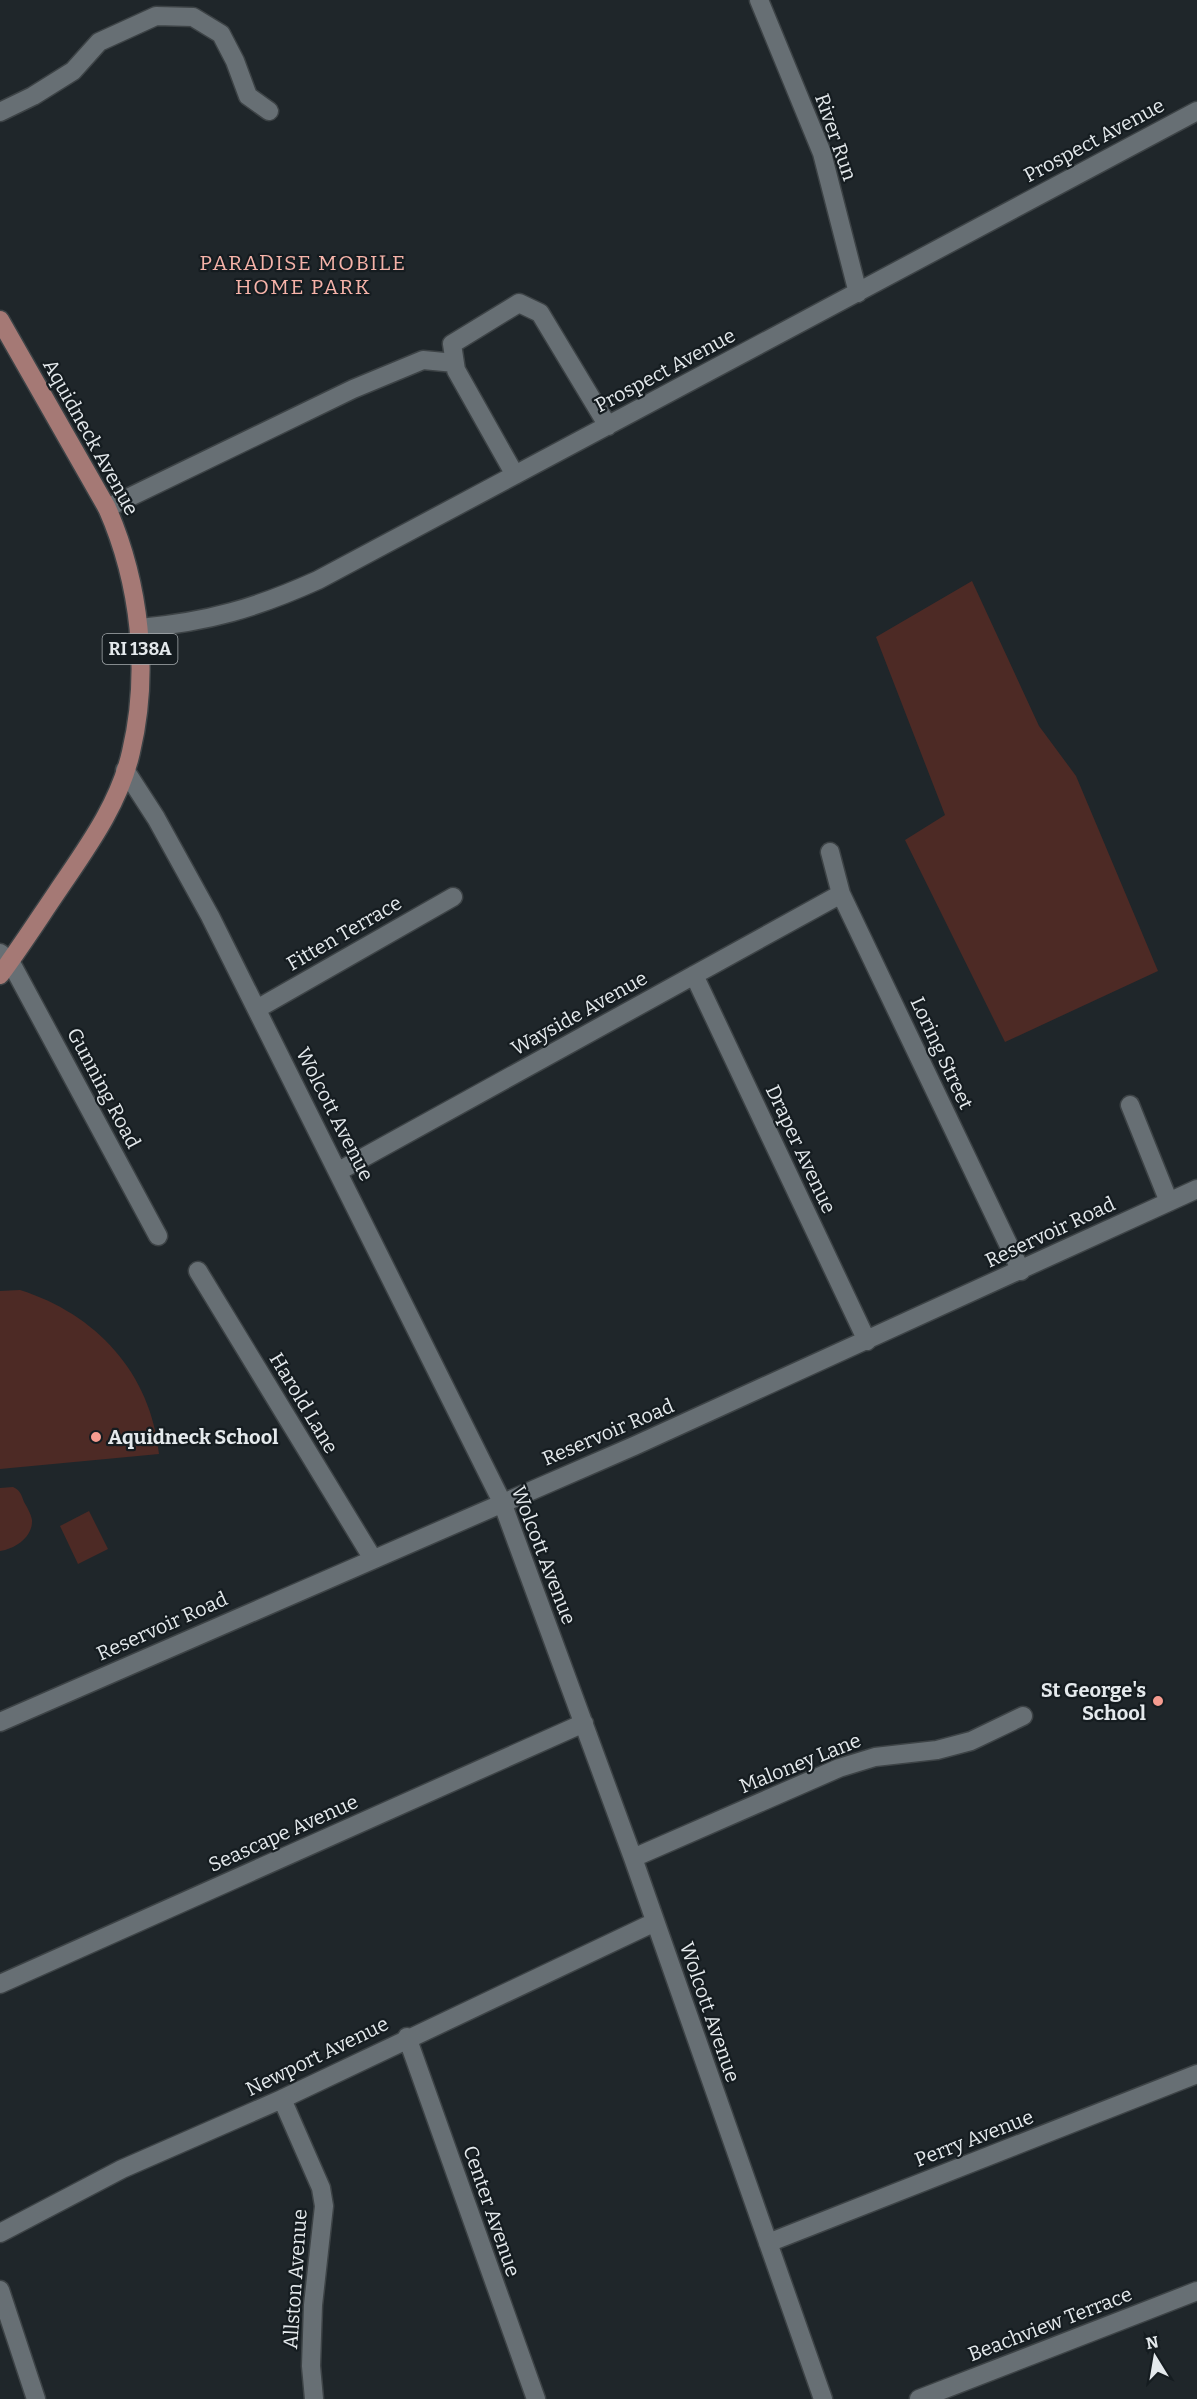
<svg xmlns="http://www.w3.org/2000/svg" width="1197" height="2399" font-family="Bitter,serif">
<rect width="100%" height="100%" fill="#1f262a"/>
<path fill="#4d2a25" d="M 972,581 L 1039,726 L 1076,776 L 1158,971 L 1005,1042 L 905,840 L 945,815 L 876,637 Z
M 20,1290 C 96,1314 151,1373 159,1454 L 0,1469 L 0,1291 Z
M 13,1487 C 20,1490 21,1494 24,1502 C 27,1507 31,1514 32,1520 C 33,1537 15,1549 0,1551 L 0,1488 Z
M 89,1511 L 108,1549 L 78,1564 L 60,1526 Z"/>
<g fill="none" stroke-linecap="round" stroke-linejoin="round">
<g stroke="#3d4346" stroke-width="21">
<path id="minor" d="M 759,0 L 822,153 L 858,293
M 0,112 L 33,96 L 73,71 L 99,42 L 156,16 L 193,17 L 221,34 L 235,61 L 248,96 L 269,111
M 515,475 L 456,370 L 452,344 L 519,303 L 540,313 L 608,426
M 107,508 L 353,389 L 423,360 L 455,363
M 140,628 C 208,622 256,608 318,580 L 1197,111
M 125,770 L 156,818 L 210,916 L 502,1502 L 633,1858 L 823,2399
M 830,852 L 841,894 L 1021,1271
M 0,953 L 10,961 L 158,1236
M 694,975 L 867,1341
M 257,1009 L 453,897
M 1130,1105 L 1169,1202
M 339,1171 L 841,894
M 198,1271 L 373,1559
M 0,1722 L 634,1446 L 1197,1189
M 633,1858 L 839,1768 L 875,1757 L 937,1750 L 971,1741 L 1023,1716
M 0,1984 L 584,1723
M 407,2037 L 536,2399
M 282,2099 L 321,2188 L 324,2206 L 313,2305 L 311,2366 L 314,2399
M 0,2233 L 122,2169 L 282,2099 L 655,1922
M 768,2243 L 1197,2074
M 0,2290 L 36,2399
M 919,2399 L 1197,2291"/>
</g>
<g stroke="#3d4346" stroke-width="21">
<path id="major" d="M 0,320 L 107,508 C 140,583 150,672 131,752 C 119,805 86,849 57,892 C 38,920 20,948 0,975"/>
</g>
<use href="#minor" stroke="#676f74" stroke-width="18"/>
<use href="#major" stroke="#a57975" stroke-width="18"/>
</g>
<g fill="#f59c90" stroke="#151c20" stroke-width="2">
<circle cx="96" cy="1437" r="6"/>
<circle cx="1158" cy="1701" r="6"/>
</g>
<g text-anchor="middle" stroke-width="4.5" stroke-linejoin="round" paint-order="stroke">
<rect fill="#151c20" stroke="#a6acaf" stroke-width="1.5" x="102.5" y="634" width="75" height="30" rx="4.5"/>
<g font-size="18" font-weight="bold" fill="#e4e9ec">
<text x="140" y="655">RI 138A</text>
</g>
<g font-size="20" fill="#e4e9ec" stroke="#151c20">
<text transform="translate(836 137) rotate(71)" y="7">River Run</text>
<text transform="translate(1094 140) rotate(-28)" y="7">Prospect Avenue</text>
<text transform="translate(665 370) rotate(-28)" y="7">Prospect Avenue</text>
<text transform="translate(91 437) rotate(61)" y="7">Aquidneck Avenue</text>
<text transform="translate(344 933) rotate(-30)" y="7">Fitten Terrace</text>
<text transform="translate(579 1013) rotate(-29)" y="7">Wayside Avenue</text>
<text transform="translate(942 1053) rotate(65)" y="7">Loring Street</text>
<text transform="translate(104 1088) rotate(62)" y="7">Gunning Road</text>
<text transform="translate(335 1114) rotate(63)" y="7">Wolcott Avenue</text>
<text transform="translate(801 1149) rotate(65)" y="7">Draper Avenue</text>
<text transform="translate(1050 1232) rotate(-25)" y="7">Reservoir Road</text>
<text transform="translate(304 1403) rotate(59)" y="7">Harold Lane</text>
<text transform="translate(608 1432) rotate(-23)" y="7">Reservoir Road</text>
<text transform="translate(544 1555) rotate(69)" y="7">Wolcott Avenue</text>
<text transform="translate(162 1626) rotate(-24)" y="7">Reservoir Road</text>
<text transform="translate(800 1763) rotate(-22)" y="7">Maloney Lane</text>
<text transform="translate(283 1833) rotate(-24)" y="7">Seascape Avenue</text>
<text transform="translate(710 2012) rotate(71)" y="7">Wolcott Avenue</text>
<text transform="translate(317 2056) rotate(-26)" y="7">Newport Avenue</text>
<text transform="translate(974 2138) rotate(-21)" y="7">Perry Avenue</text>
<text transform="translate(492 2211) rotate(71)" y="7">Center Avenue</text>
<text transform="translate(295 2279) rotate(-86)" y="7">Allston Avenue</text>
<text transform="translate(1050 2324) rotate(-21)" y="7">Beachview Terrace</text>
</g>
<g font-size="20" font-weight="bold" fill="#e4e9ec" stroke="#151c20" text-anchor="start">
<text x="108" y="1444">Aquidneck School</text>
<text x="1146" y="1697" text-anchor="end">St George's<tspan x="1146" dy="23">School</tspan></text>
</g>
<g font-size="21" letter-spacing="1.5" fill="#f6b3a9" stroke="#151c20">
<text x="303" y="270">PARADISE MOBILE<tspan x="303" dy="24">HOME PARK</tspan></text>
</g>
</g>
<g transform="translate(1155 2357) rotate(349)" stroke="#151c20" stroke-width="4.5" paint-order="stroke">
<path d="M0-4.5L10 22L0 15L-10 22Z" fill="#e4e9ec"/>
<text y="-9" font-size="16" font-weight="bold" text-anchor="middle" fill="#e4e9ec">N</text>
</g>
</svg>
